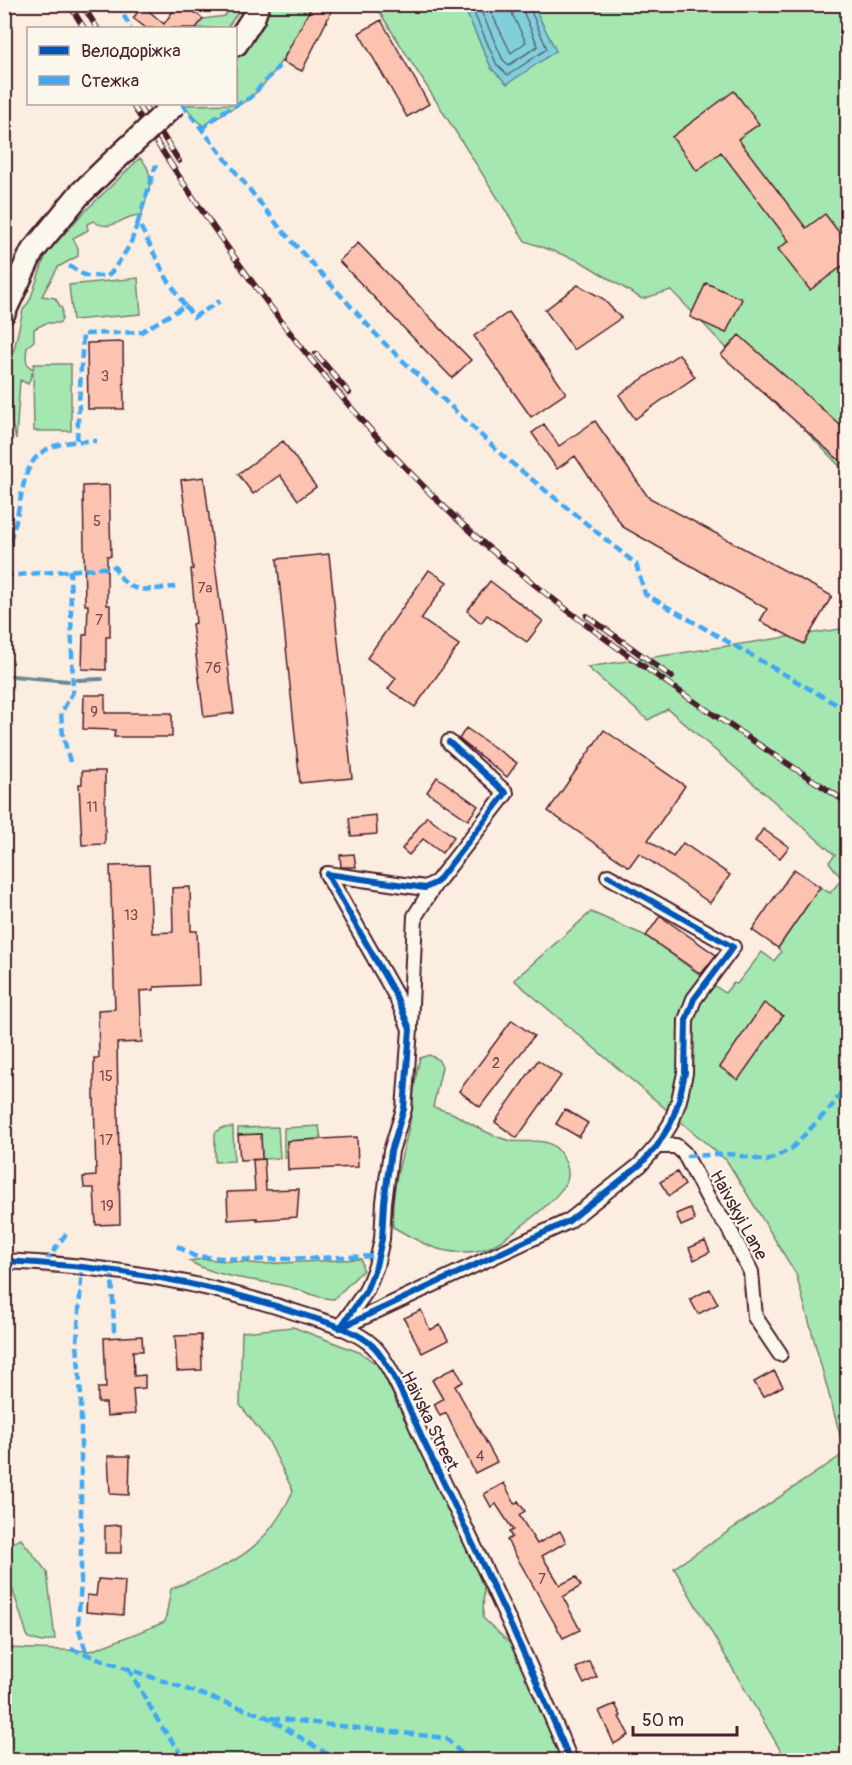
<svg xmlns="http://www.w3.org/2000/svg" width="852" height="1765" font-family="Pangolin,sans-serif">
<rect width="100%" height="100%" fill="#fbede0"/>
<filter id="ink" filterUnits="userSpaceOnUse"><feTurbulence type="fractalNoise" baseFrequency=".0167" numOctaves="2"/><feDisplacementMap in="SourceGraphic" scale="12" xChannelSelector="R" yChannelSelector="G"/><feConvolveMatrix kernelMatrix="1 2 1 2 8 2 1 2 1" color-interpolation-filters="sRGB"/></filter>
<g filter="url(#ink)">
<path fill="#a4e7b1" stroke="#77836e" stroke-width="1.5" d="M 229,5 L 243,5 L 227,28 L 196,28 L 203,19 L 225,16 Z
M 271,5 L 313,5 C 295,37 280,72 251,97 C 238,108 218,113 204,127 L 183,105 L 236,104 L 236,60 L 260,28 Z
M 375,5 L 463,5 L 492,69 L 556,51 L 533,5 L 847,5 L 847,474 L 671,290 L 642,299 L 580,261 L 525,241 Z
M 140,158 C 158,174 147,196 141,216 C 125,212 113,235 93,221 L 87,224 L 88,230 L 73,238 L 78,248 L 78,256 L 58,267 L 42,296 L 55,298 L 62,309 L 62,320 L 59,323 L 46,323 L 34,329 L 34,341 L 27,347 C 26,357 24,364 33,369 L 34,364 L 71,364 L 71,431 L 34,431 L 33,371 L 28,384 L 20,380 L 16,439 L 12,424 L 11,363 L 23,310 L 30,300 L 46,254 L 80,216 Z
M 138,278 L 141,314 L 73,320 L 69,285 Z
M 847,628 L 847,1760 L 786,1760 L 674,1568 L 845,1453 L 796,1274 L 727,1161 L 514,980 L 591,912 L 646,936 L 725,993 L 733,983 L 737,984 L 762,952 L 774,961 L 781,952 L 778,948 L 820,887 L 830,893 L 842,879 L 829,862 L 835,855 L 668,709 L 648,720 L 587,667 Z
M 429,1055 L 438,1059 L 442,1067 L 433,1107 C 439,1109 448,1111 454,1114 C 472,1124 491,1137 512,1141 C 529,1144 545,1135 559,1151 C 564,1157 569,1168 568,1176 C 567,1195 508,1237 492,1246 C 485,1250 473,1252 465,1252 C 438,1254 416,1240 393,1227 C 390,1192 401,1161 409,1127 C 414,1104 413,1081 420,1058 Z
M 319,1126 L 321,1139 L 287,1141 L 288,1158 L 284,1158 L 284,1128 Z
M 233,1127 L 234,1161 L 215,1162 L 215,1133 L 222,1128 Z
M 278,1127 L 280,1158 L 262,1159 L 261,1134 L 238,1135 L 238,1128 Z
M 203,1259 L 262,1264 L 361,1259 L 363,1270 L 334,1299 C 315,1299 303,1289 285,1286 C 253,1279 218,1278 189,1261 Z
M 293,1327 L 361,1353 L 379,1366 L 484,1581 L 483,1618 L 518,1651 L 561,1760 L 7,1760 L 6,1648 L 91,1651 L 165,1622 L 171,1589 C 232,1563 264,1554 293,1491 L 269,1442 L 240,1405 L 242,1332 Z
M 21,1539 L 47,1572 L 55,1639 L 42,1642 L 28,1638 L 8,1575 L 12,1543 Z"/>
<path fill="#80d0dc" stroke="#6a8995" stroke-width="1.5" d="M 463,5 L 533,5 L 556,51 L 507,84 L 492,69 Z"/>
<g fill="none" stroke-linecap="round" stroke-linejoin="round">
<path stroke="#606672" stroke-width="1.5" d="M 470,4 L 497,65 L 508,75 L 547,49 L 528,4
M 478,4 L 503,60 L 509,65 L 538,46 L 520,4
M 487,4 L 511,53 L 526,42 L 513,16 L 511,4"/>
<path stroke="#6a8995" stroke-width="4" d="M 12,676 L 68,681
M 77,680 L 102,679"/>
</g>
<path fill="#fcc3b1" stroke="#4a1f2b" stroke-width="1.5" d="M 178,4 L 184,4 L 203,19 L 196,28 L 146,28 L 133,18 L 143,6 L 164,24 Z
M 313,4 L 335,4 L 302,71 L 282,62 Z
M 381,20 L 429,104 L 407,117 L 359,33 Z
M 734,91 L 759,124 L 738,139 L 806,228 L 825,214 L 848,244 L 848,262 L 810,290 L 778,249 L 789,241 L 721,152 L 697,171 L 672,137 Z
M 358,243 L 471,360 L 452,378 L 339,261 Z
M 706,283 L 742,299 L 726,333 L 690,317 Z
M 578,285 L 602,298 L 621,318 L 574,350 L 545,310 Z
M 509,312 L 566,393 L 531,417 L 474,336 Z
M 739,335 L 848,432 L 848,468 L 721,355 Z
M 123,342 L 124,409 L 88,409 L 87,343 Z
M 679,354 L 695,377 L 635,419 L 619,395 Z
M 595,421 L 648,497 L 832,596 L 804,644 L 760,621 L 767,609 L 623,527 L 575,456 L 557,469 L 532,433 L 544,424 L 559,446 Z
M 283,441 L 316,487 L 298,500 L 280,475 L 253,494 L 238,474 Z
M 204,477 L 234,713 L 204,717 L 192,624 L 196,623 L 191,569 L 193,569 L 181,480 Z
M 109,485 L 111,556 L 107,556 L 107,605 L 110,605 L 110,637 L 106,637 L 106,670 L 82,669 L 83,635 L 87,635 L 88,605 L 85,605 L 83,486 Z
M 329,554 L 352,778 L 300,783 L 277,559 Z
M 429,570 L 447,582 L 421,619 L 459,645 L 415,707 L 388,689 L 396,678 L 367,658 Z
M 490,581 L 543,621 L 527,642 L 487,615 L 481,623 L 467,611 Z
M 84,695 L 105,695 L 105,713 L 172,713 L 172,737 L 114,737 L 115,730 L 83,729 Z
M 466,728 L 517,763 L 507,777 L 459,739 Z
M 604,730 L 685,786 L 648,840 L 673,857 L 683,843 L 730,875 L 710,903 L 639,853 L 629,867 L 548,811 Z
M 82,771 L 105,771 L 105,844 L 82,845 L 79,784 L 82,784 Z
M 437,777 L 478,806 L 468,820 L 427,792 Z
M 376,815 L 377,834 L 351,836 L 349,818 Z
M 427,816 L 454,837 L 442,853 L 423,839 L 409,855 L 402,849 Z
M 763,829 L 789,847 L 780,858 L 755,841 Z
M 354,854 L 356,867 L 341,867 L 340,855 Z
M 149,865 L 152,933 L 173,932 L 172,888 L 190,887 L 191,931 L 197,931 L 199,985 L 154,987 L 154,990 L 140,991 L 142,1042 L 117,1043 L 120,1224 L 96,1225 L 94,1188 L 84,1188 L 83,1177 L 96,1176 L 94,1095 L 94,1058 L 99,1058 L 98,1010 L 115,1009 L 110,866 Z
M 794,869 L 820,887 L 778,948 L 752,930 Z
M 660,916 L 716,955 L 701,974 L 646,936 Z
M 764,1003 L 783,1016 L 738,1080 L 720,1067 Z
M 512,1020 L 534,1036 L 480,1107 L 459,1091 Z
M 538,1060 L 561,1076 L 517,1138 L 495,1122 Z
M 565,1109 L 588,1123 L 579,1137 L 556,1124 Z
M 261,1134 L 262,1159 L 240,1160 L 238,1135 Z
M 357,1137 L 358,1167 L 288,1170 L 287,1141 Z
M 264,1159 L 266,1190 L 299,1189 L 297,1217 L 257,1220 L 257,1218 L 228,1220 L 227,1192 L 255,1191 L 253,1160 Z
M 677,1172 L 685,1185 L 669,1196 L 660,1182 Z
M 690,1208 L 695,1220 L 681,1226 L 676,1214 Z
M 705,1241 L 710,1252 L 694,1260 L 689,1248 Z
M 710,1289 L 718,1304 L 698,1314 L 690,1299 Z
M 421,1310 L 430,1330 L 440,1325 L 448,1340 L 422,1353 L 404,1318 Z
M 201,1335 L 202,1370 L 177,1371 L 175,1336 Z
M 142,1336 L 143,1351 L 133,1351 L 134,1376 L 145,1375 L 145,1388 L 133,1389 L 135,1414 L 107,1416 L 106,1403 L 98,1403 L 98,1388 L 106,1388 L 104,1338 Z
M 455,1367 L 463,1382 L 455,1386 L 497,1462 L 475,1473 L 446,1413 L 440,1416 L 434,1404 L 443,1399 L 432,1380 Z
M 774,1371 L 783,1386 L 763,1397 L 754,1382 Z
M 108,1456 L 130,1456 L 129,1495 L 110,1494 Z
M 504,1483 L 515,1504 L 518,1501 L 525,1511 L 519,1515 L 537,1544 L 560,1531 L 566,1542 L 542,1556 L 560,1585 L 576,1577 L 581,1586 L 563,1597 L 580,1630 L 563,1638 L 507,1540 L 512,1537 L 509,1532 L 513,1530 L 496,1504 L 491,1507 L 484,1494 Z
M 121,1525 L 121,1553 L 105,1553 L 105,1526 Z
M 98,1579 L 125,1581 L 123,1615 L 86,1612 L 87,1595 L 96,1596 Z
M 589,1661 L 597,1677 L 584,1684 L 576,1668 Z
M 615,1704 L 621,1716 L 619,1717 L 629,1735 L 614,1744 L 599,1711 Z"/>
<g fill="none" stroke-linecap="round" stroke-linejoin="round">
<g stroke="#4a1f2b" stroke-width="18">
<path id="street" d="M 410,1027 L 415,916 L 435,884
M 657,1146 L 676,1146 L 684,1153 L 714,1209 L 727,1225 L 751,1272 L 755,1317 L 780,1354
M 4,1261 C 110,1266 207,1282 307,1316 C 329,1323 356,1330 373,1346 C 393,1366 413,1420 426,1446 C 476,1550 526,1654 570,1760
M 342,1327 L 569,1221 L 640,1165 L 657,1146 L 671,1123 L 679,1100 L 685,1073 L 686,1020 L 694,999 L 733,947 L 608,876
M 340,1328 L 366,1291 L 376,1266 L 382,1239 L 384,1202 L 391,1151 L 404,1109 L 410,1029 L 396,996 L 327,874 L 425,888 L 437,882 L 506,793 L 449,742"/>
</g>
<g stroke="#4a1f2b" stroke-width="27">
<path id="primary" d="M 236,44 L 253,18 L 258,4
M 4,312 L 32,252 L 79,195 L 116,159"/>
</g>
<use href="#street" stroke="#fbf7ec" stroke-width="14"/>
<use href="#primary" stroke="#fbf7ec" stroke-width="22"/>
<g stroke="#4a1f2b" stroke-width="6">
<path id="rail" d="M 69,4 L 84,28
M 82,4 L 97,28
M 132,104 C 230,258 336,409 472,533 C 493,553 517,570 539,588 C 637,666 742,734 848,803
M 143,104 L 179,161
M 316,354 L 349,393
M 587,616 L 672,677"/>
</g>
<use href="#rail" stroke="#fbf7ec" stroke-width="4" stroke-dasharray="11" stroke-linecap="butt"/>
<g stroke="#4a1f2b" stroke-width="27" stroke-linecap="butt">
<path id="primary-bridge" d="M 116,159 L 175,104"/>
</g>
<use href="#primary-bridge" stroke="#fbf7ec" stroke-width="22"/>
<path stroke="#3fa9f5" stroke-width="4.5" stroke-dasharray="9 4.5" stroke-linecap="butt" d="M 117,4 L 131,28
M 182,104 L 280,228 L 382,341 L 503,456 L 636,564 L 645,594 L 848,711
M 204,131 L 204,127 L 224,111 L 250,98 L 279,66
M 4,211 L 12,220
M 69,266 L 86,276 L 106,276 L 112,272 L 130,245 L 138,222
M 185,306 L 194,317 L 220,301
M 77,440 L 83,334 L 141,332 L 185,306 L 166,277 L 138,222 L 156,165
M 4,553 C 35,494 2,439 97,441
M 4,576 L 115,567 C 127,597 148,589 175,587
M 70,762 L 63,735 L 61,713 L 73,692 L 70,570
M 686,1156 L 731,1154 L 767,1161 L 791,1149 L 832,1106 L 848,1082
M 177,1246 L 194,1256 L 252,1260 L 378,1256
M 45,1263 L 68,1231
M 82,1265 L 77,1343 L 81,1397 L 81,1582 L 78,1626 L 87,1655
M 112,1269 L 114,1330 L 118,1335
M 71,1649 L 267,1717 L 337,1760
M 128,1668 L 161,1726 L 186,1760
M 271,1718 L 446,1738 L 468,1760"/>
<g stroke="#fbf7ec" stroke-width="10">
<path id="cycleway" d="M 4,1261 C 110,1266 207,1282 307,1316 C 329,1323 356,1330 373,1346 C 393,1366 413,1420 426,1446 C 476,1550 526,1654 570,1760
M 340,1328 L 366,1291 L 376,1266 L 382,1239 L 384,1202 L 391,1151 L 404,1109 L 410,1029 L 396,996 L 327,874 L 425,888 L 437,882 L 506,793 L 449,742
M 340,1328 L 569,1221 L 640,1165 L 657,1146 L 671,1123 L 679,1100 L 685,1073 L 686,1020 L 694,999 L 733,947 L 608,876"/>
</g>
<use href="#cycleway" stroke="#0057b8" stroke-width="6"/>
</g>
</g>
<g text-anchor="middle" stroke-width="4.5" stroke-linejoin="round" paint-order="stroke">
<g font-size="15" fill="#76484c">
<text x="105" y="381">3</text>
<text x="97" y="526">5</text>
<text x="205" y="593">7а</text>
<text x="99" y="625">7</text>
<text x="213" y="673">7б</text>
<text x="94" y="717">9</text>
<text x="92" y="812">11</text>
<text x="131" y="920">13</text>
<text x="496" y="1068">2</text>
<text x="106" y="1081">15</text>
<text x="106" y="1145">17</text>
<text x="107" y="1211">19</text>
<text x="480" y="1461">4</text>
<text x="542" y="1584">7</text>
</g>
<g font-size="18" fill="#4a1f2b" stroke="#fbf7ec">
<text transform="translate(739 1215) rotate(61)" y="6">Haivskyi Lane</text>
<text transform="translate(430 1421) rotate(64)" y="6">Haivska Street</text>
</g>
</g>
<rect width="852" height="1765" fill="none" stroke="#fbf7ec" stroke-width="24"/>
<rect x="12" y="12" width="828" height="1741" fill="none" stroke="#4a1f2b" stroke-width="2" filter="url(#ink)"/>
<rect x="27" y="27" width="210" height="78" fill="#fbf7ec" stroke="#b4a19f" stroke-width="1.5"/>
<rect x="39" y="46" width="30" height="9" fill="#0057b8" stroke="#b4a19f" stroke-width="1.5"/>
<text x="81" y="57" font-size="18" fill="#4a1f2b">Велодоріжка</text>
<rect x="39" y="76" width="30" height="9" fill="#3fa9f5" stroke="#b4a19f" stroke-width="1.5"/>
<text x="81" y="87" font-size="18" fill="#4a1f2b">Стежка</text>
<path d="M633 1726v9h104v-9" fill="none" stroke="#4a1f2b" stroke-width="3"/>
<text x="642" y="1726" font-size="18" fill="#4a1f2b" stroke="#fbf7ec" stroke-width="4.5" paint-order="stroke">50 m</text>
</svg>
